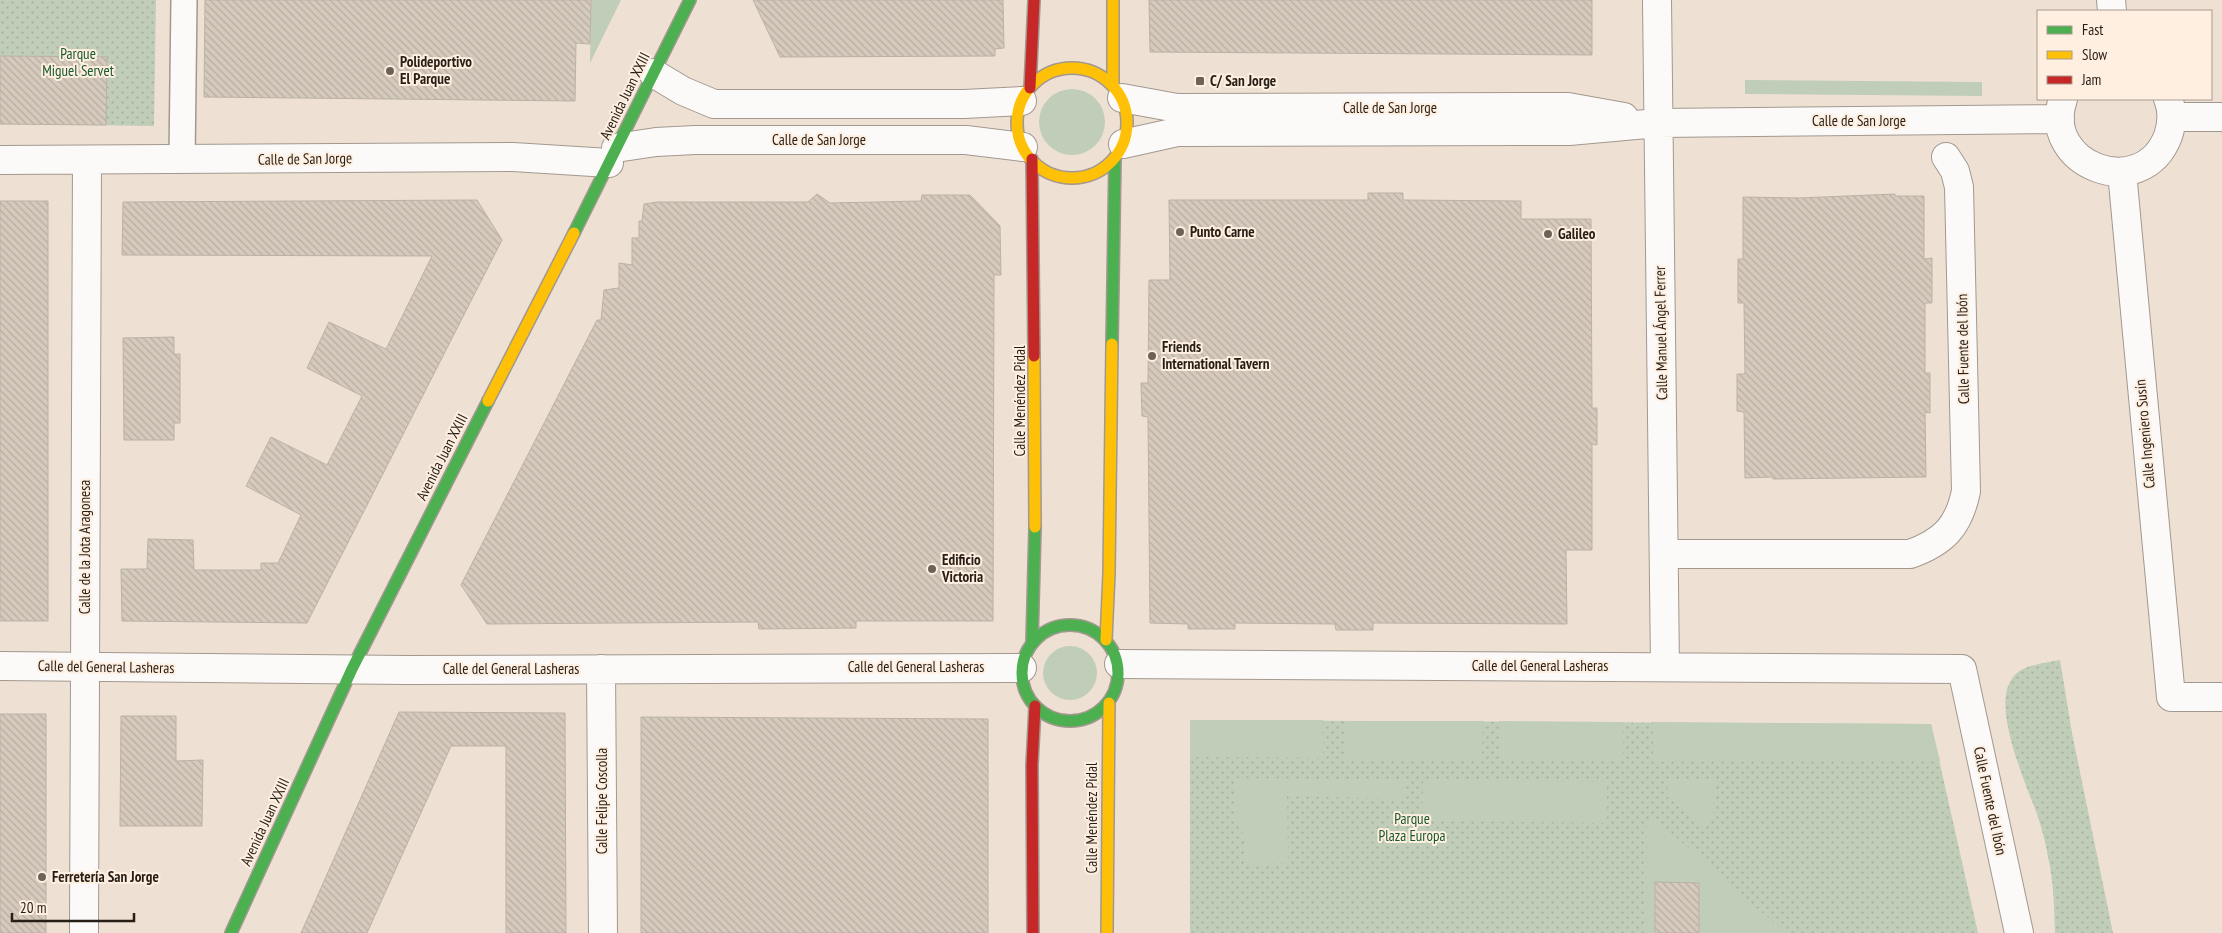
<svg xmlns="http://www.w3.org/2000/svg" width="2222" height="933" font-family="'PT Sans Narrow',sans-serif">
<defs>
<pattern id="grass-dots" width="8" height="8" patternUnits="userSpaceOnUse" patternTransform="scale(1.25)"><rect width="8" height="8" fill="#c0cdb8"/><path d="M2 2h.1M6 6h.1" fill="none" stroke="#a5b09d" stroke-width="1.8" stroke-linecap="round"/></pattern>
<pattern id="building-back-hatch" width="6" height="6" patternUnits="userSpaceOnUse" patternTransform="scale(1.25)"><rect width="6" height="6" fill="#d6cabd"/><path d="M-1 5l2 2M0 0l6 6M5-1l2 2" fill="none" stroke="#b8ada2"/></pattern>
</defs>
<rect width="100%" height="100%" fill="#eee1d4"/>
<path fill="url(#grass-dots)" d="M 0,0 L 156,0 L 154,126 L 0,124 Z
M 2060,660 L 2072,733 L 2113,933 L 2055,933 C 2054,908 2054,882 2048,857 C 2046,844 2042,830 2038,817 C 2027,786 1993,712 2010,682 C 2019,664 2042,664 2060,660 Z
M 1190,720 L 1931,724 L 1978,933 L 1190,933 Z"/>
<path fill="#c0cdb8" d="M 591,0 L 621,0 L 590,63 Z
M 1745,80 L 1982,82 L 1982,96 L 1745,94 Z
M1039 122a33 33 0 1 1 66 0a33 33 0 1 1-66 0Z
M1043 673a27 27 0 1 1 54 0a27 27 0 1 1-54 0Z
M 1190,720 L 1323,720 L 1323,758 L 1190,757 Z
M 1346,721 L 1483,721 L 1482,760 L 1346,760 Z
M 1499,721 L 1623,722 L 1623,760 L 1499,759 Z
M 1653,722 L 1931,724 L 1940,761 L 1653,762 Z
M 1235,778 L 1404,780 L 1404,799 L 1287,796 L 1288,863 L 1245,864 L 1244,836 L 1235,818 Z
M 1423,779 L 1607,782 L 1607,823 L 1422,821 Z
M 1668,781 L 1714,781 L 1713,815 L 1702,827 L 1667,796 Z
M 1647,820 L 1660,823 L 1785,933 L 1646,933 Z"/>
<path fill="url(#building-back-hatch)" stroke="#bbb1a6" d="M 205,0 L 591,0 L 590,44 L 576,43 L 575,101 L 204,97 Z
M 753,0 L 1003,0 L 1004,48 L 995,49 L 995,56 L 780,57 Z
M 1149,0 L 1592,0 L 1592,55 L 1150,52 Z
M 0,56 L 107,57 L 106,125 L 0,124 Z
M 1368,193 L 1403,193 L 1403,200 L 1521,201 L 1521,219 L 1591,219 L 1592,408 L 1597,408 L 1597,445 L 1592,444 L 1592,550 L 1566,550 L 1567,624 L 1373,623 L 1373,630 L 1336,630 L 1335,624 L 1235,623 L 1235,629 L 1188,629 L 1188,624 L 1150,623 L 1148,417 L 1142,416 L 1141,383 L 1148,383 L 1149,280 L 1170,280 L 1169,200 L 1368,200 Z
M 817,194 L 830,203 L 921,201 L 922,195 L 970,195 L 1000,226 L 1001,275 L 994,275 L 993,621 L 856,621 L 856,628 L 759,629 L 758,622 L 487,624 L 461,585 L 597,320 L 601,320 L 604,290 L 619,288 L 619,263 L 632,265 L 632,238 L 639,238 L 639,221 L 642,221 L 644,204 L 658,202 L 808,202 Z
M 1895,194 L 1895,196 L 1924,196 L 1924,259 L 1932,258 L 1932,303 L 1925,303 L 1925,373 L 1930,373 L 1930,413 L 1925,412 L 1926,477 L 1773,479 L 1772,477 L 1745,478 L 1744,412 L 1737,411 L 1737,374 L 1745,374 L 1744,303 L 1738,303 L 1738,259 L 1743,259 L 1743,197 L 1800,198 Z
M 477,200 L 502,240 L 307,623 L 122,621 L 121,569 L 147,569 L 148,539 L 193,540 L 194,570 L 261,570 L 261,563 L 278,563 L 301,515 L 246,486 L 271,437 L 327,465 L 362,396 L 307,368 L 329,322 L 386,349 L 432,256 L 122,255 L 123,202 Z
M 0,201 L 48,201 L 48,621 L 0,621 Z
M 174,337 L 174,354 L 180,354 L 180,423 L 174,423 L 174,440 L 124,440 L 123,338 Z
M 399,712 L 565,713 L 566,933 L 506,933 L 506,746 L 451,746 L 367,933 L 301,933 Z
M 0,714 L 46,714 L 46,933 L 0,933 Z
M 121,716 L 176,716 L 176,761 L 203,760 L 202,826 L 120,826 Z
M 641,717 L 988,719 L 988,933 L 641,933 Z
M 1655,882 L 1699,883 L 1699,933 L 1655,933 Z"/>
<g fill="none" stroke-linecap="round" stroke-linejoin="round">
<g stroke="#a2988f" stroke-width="28">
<path id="lane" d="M 182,160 L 184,0"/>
</g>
<g stroke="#a2988f" stroke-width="30">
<path id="street" d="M 1657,0 L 1665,667
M 2111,0 L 2112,11
M 653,73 L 683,91 L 714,104 L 964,104 L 1022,101
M 1122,98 L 1177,108 L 1568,107 L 1624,117
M 2063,99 C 2040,165 2142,204 2168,136 C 2172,125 2173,110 2168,99
M 2172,117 L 2222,117
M 1123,144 L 1177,132 L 1569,131 L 1658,123 L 2060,119
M 616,148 L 656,142 L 695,140 L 966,140 L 1023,147
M 0,160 L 513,157 L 609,163
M 2122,172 L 2171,697 L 2222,697
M 1664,554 L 1910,554 C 1944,542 1959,526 1966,491 L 1959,187 L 1955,171 L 1946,157
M 1119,664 L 1962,669 L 2019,933
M 0,666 L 407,670 L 1022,668
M 601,669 L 603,933
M 84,933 L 87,160"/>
</g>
<g stroke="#a2988f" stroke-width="14">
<path id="fast" d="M 574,233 L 690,0
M 1112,344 L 1115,158
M1022 673a48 48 0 1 1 96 0a48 48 0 1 1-96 0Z
M 1032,642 L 1035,527
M 231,933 L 352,669 L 488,401"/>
</g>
<g stroke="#a2988f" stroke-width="14">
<path id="slow" d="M 1113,0 L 1113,86
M1017 123a55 55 0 1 1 110 0a55 55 0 1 1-110 0Z
M 1034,356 L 1035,527
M 488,401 L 574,233
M 1106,640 L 1109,573 L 1112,344
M 1107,933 L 1109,703"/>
</g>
<g stroke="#a2988f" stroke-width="14">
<path id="jam" d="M 1030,88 L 1034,0
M 1032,159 L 1034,356
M 1033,933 L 1032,765 L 1035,706"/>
</g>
<use href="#lane" stroke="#fcfaf9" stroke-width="25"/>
<use href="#street" stroke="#fcfaf9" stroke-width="28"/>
<use href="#fast" stroke="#4caf50" stroke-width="11"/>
<use href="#slow" stroke="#ffc107" stroke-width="11"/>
<use href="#jam" stroke="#c62828" stroke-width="11"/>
</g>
<g fill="#6d6258" stroke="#feefe1" stroke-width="2">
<circle cx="390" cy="71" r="5"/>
<rect x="1195" y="76" width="10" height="10" rx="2.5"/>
<circle cx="1180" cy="232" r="5"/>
<circle cx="1548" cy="234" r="5"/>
<circle cx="1152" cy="356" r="5"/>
<circle cx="932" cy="569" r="5"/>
<circle cx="42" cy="877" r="5"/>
</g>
<g text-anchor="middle" stroke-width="4" stroke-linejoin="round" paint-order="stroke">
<g font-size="15" fill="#17592e" stroke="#feefe1">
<text x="78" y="59">Parque<tspan x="78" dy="17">Miguel Servet</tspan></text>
<text x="1412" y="824">Parque<tspan x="1412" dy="17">Plaza Europa</tspan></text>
</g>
<g font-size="15" font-weight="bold" fill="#271e16" stroke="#feefe1" text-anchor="start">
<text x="400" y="67">Polideportivo<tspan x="400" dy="17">El Parque</tspan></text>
<text x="1210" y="86">C/ San Jorge</text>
<text x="1190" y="237">Punto Carne</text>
<text x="1558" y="239">Galileo</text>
<text x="1162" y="352">Friends<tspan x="1162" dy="17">International Tavern</tspan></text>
<text x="942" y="565">Edificio<tspan x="942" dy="17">Victoria</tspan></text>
<text x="52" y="882">Ferretería San Jorge</text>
</g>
<g font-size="15" fill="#271e16" stroke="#feefe1">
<text transform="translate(625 96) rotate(-64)" y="5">Avenida Juan XXIII</text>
<text x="1390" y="113">Calle de San Jorge</text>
<text x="1859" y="126">Calle de San Jorge</text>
<text x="819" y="145">Calle de San Jorge</text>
<text transform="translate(305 159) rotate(-1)" y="5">Calle de San Jorge</text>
<text transform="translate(1661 333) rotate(-91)" y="5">Calle Manuel Ángel Ferrer</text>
<text transform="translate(1963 349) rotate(-91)" y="5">Calle Fuente del Ibón</text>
<text transform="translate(1020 401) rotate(-90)" y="5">Calle Menéndez Pidal</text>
<text transform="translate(2145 434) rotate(-95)" y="5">Calle Ingeniero Susín</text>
<text transform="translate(442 457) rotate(-63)" y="5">Avenida Juan XXIII</text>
<text transform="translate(85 547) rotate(-90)" y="5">Calle de la Jota Aragonesa</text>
<text x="1540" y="671">Calle del General Lasheras</text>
<text transform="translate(106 667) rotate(1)" y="5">Calle del General Lasheras</text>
<text x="916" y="672">Calle del General Lasheras</text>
<text x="511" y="674">Calle del General Lasheras</text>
<text transform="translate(602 801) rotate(-90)" y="5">Calle Felipe Coscolla</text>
<text transform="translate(1990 801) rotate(78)" y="5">Calle Fuente del Ibón</text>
<text transform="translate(1092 818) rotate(-90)" y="5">Calle Menéndez Pidal</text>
<text transform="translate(265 822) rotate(-65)" y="5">Avenida Juan XXIII</text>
</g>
</g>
<rect x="2037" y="10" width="175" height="90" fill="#feefe1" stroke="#a89b90"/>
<rect x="2047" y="26" width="25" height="8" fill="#4caf50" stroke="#a89b90"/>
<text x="2082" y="35" font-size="15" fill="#271e16">Fast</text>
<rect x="2047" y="51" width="25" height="8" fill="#ffc107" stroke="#a89b90"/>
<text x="2082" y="60" font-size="15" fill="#271e16">Slow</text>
<rect x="2047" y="76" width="25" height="8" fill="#c62828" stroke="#a89b90"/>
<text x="2082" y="85" font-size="15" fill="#271e16">Jam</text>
<path d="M12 913v8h122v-8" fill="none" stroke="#271e16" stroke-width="2.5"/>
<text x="20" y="913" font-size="15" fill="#271e16" stroke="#feefe1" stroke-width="4" paint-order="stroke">20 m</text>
</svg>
